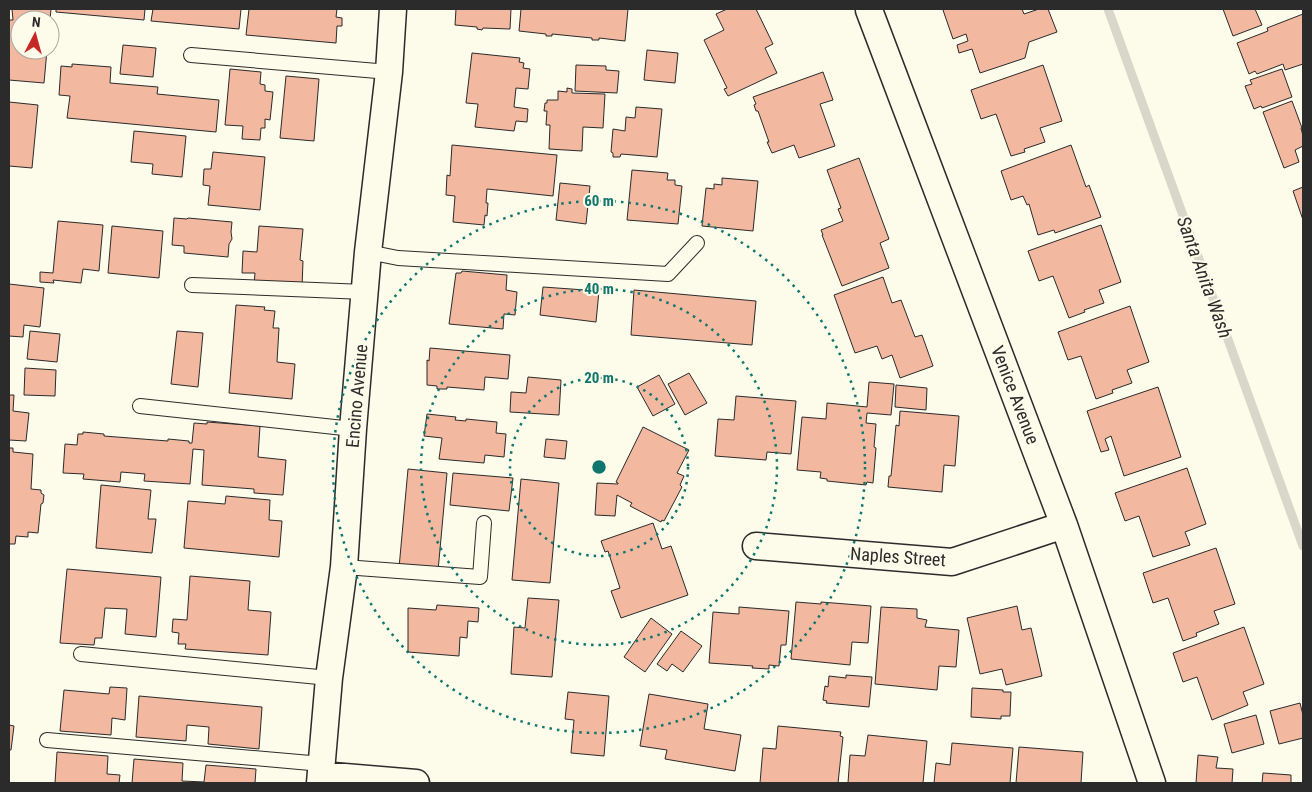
<svg xmlns="http://www.w3.org/2000/svg" width="1312" height="792" font-family="'Roboto Condensed',sans-serif">
<rect width="100%" height="100%" fill="#fdfbea"/>
<g fill="none" stroke-linecap="round" stroke-linejoin="round">
<path stroke="#d8d7c9" stroke-width="9" d="M 1108,9 L 1303,546"/>
</g>
<path fill="#f2b8a0" stroke="#2b2b2b" d="M 12,9 L 51,9 L 50,20 L 20,20 L 20,50 L 47,50 L 44,83 L 9,80 L 9,20 L 13,20 Z
M 56,9 L 145,9 L 144,20 L 56,12 Z
M 153,9 L 241,9 L 239,29 L 151,21 Z
M 249,9 L 337,9 L 336,17 L 342,18 L 342,26 L 337,26 L 336,43 L 246,35 Z
M 456,9 L 511,9 L 510,29 L 483,28 L 482,30 L 477,29 L 477,27 L 455,25 Z
M 521,9 L 628,9 L 625,41 L 599,38 L 599,40 L 592,40 L 592,38 L 552,34 L 552,36 L 546,36 L 546,34 L 519,31 Z
M 727,9 L 756,9 L 773,44 L 765,48 L 777,73 L 728,96 L 724,89 L 727,88 L 704,40 L 724,30 L 716,14 Z
M 945,9 L 1022,9 L 1024,14 L 1039,9 L 1048,9 L 1057,32 L 1029,42 L 1025,58 L 980,73 L 972,49 L 959,53 L 957,45 L 968,41 L 966,34 L 953,39 L 943,10 Z
M 1223,9 L 1255,9 L 1262,25 L 1233,36 Z
M 1303,14 L 1303,64 L 1285,70 L 1283,64 L 1257,74 L 1255,71 L 1249,74 L 1237,43 L 1268,31 L 1267,28 Z
M 123,45 L 156,48 L 153,77 L 120,74 Z
M 647,50 L 678,53 L 675,83 L 644,80 Z
M 472,53 L 520,58 L 519,62 L 524,63 L 523,68 L 530,69 L 528,89 L 516,88 L 514,107 L 528,109 L 527,122 L 516,121 L 514,131 L 475,127 L 478,104 L 466,103 Z
M 72,64 L 111,67 L 110,83 L 158,87 L 157,94 L 219,100 L 216,132 L 67,118 L 70,96 L 59,95 L 61,66 L 72,67 Z
M 576,65 L 606,66 L 606,70 L 619,71 L 617,93 L 575,91 Z
M 1043,65 L 1062,121 L 1040,128 L 1045,142 L 1024,149 L 1025,152 L 1011,156 L 996,114 L 981,119 L 971,90 Z
M 230,69 L 261,72 L 260,84 L 265,85 L 265,91 L 273,92 L 270,120 L 265,119 L 265,128 L 261,128 L 260,140 L 242,139 L 243,126 L 225,125 Z
M 1282,69 L 1292,97 L 1262,108 L 1261,106 L 1254,109 L 1245,86 L 1252,84 L 1250,80 Z
M 823,72 L 833,100 L 820,104 L 835,146 L 799,158 L 794,145 L 772,153 L 767,142 L 769,142 L 758,111 L 756,111 L 754,105 L 756,104 L 753,97 Z
M 286,76 L 319,79 L 314,141 L 280,138 Z
M 567,88 L 572,89 L 572,93 L 605,94 L 603,128 L 583,127 L 582,151 L 549,149 L 550,125 L 546,125 L 547,111 L 544,111 L 545,103 L 547,103 L 547,100 L 558,100 L 558,91 L 567,92 Z
M 1292,101 L 1302,128 L 1301,128 L 1303,136 L 1303,146 L 1295,150 L 1299,162 L 1284,168 L 1263,112 Z
M 9,102 L 38,105 L 32,168 L 9,166 Z
M 636,107 L 662,109 L 657,157 L 621,154 L 620,157 L 613,157 L 613,153 L 611,152 L 613,129 L 625,131 L 626,117 L 635,118 Z
M 134,131 L 186,136 L 182,177 L 152,174 L 153,164 L 131,162 Z
M 452,145 L 557,155 L 553,196 L 487,189 L 486,203 L 488,203 L 487,216 L 485,215 L 484,225 L 453,222 L 455,196 L 446,195 L 447,175 L 450,176 Z
M 1071,145 L 1086,187 L 1089,185 L 1101,217 L 1055,233 L 1054,230 L 1038,235 L 1029,204 L 1027,205 L 1023,196 L 1011,200 L 1001,171 Z
M 213,152 L 265,157 L 260,210 L 208,205 L 210,186 L 203,185 L 204,169 L 211,169 Z
M 859,158 L 889,239 L 880,243 L 889,268 L 842,286 L 822,235 L 823,235 L 821,230 L 843,221 L 838,209 L 841,208 L 827,170 Z
M 632,170 L 668,173 L 667,180 L 675,180 L 675,185 L 682,186 L 678,224 L 627,220 Z
M 722,178 L 758,181 L 753,231 L 702,226 L 706,188 L 714,189 L 714,184 L 722,185 Z
M 560,183 L 590,186 L 586,224 L 556,220 Z
M 1303,187 L 1303,220 L 1293,191 Z
M 174,218 L 187,219 L 188,218 L 232,222 L 231,232 L 232,239 L 229,244 L 228,257 L 184,253 L 184,246 L 172,245 Z
M 58,221 L 103,225 L 99,271 L 83,269 L 81,283 L 53,280 L 54,283 L 40,282 L 40,272 L 53,273 Z
M 1101,225 L 1121,282 L 1099,290 L 1104,303 L 1084,310 L 1085,312 L 1069,318 L 1053,276 L 1039,281 L 1028,251 Z
M 112,226 L 163,231 L 159,278 L 108,273 Z
M 259,226 L 303,229 L 300,260 L 303,261 L 302,288 L 254,285 L 255,273 L 242,273 L 243,251 L 257,252 Z
M 462,271 L 507,275 L 506,290 L 517,292 L 515,315 L 504,314 L 503,329 L 449,324 L 456,273 L 461,273 Z
M 883,277 L 892,303 L 901,300 L 915,337 L 922,335 L 933,366 L 900,378 L 892,355 L 882,359 L 877,346 L 855,353 L 834,295 Z
M 9,284 L 44,288 L 40,327 L 24,325 L 23,337 L 9,336 Z
M 543,287 L 599,291 L 596,322 L 540,315 Z
M 634,290 L 756,301 L 752,345 L 631,335 Z
M 236,305 L 265,307 L 264,310 L 275,311 L 273,328 L 279,328 L 277,362 L 295,364 L 292,399 L 229,393 Z
M 1130,306 L 1149,362 L 1127,370 L 1132,383 L 1112,390 L 1113,393 L 1096,399 L 1081,356 L 1068,360 L 1058,332 Z
M 30,331 L 60,334 L 57,362 L 27,359 Z
M 177,331 L 203,333 L 198,387 L 171,384 Z
M 430,348 L 510,355 L 508,379 L 485,377 L 484,390 L 447,387 L 447,389 L 437,389 L 437,386 L 427,385 L 427,360 L 429,361 Z
M 25,368 L 56,370 L 55,396 L 24,395 Z
M 689,373 L 707,403 L 685,415 L 668,384 Z
M 659,375 L 675,404 L 653,416 L 637,387 Z
M 528,377 L 561,380 L 559,415 L 510,412 L 511,392 L 526,393 Z
M 869,382 L 894,384 L 891,415 L 867,413 L 866,423 L 876,424 L 874,447 L 876,448 L 873,483 L 867,482 L 866,485 L 827,481 L 827,479 L 820,478 L 821,472 L 797,470 L 802,417 L 826,419 L 827,403 L 867,407 Z
M 896,385 L 927,388 L 926,410 L 895,407 Z
M 1158,387 L 1181,457 L 1124,476 L 1111,436 L 1105,439 L 1109,450 L 1101,452 L 1087,411 Z
M 9,395 L 14,395 L 13,411 L 29,413 L 26,441 L 9,440 Z
M 736,396 L 796,401 L 791,454 L 767,452 L 766,460 L 715,456 L 718,419 L 734,420 Z
M 900,411 L 959,416 L 955,466 L 944,465 L 942,492 L 888,487 L 889,476 L 891,476 L 896,425 L 899,426 Z
M 427,414 L 456,417 L 455,420 L 466,421 L 466,419 L 497,422 L 496,433 L 506,434 L 504,457 L 485,455 L 484,463 L 439,459 L 442,438 L 424,436 Z
M 207,422 L 260,426 L 258,457 L 286,460 L 283,495 L 254,493 L 254,489 L 202,485 L 204,450 L 193,449 L 190,484 L 144,481 L 145,474 L 121,472 L 120,482 L 83,479 L 84,474 L 63,473 L 65,444 L 77,445 L 78,434 L 83,434 L 83,432 L 104,434 L 104,436 L 168,441 L 168,439 L 189,441 L 189,443 L 192,443 L 194,423 L 207,424 Z
M 643,427 L 689,450 L 677,473 L 684,476 L 680,485 L 682,487 L 664,521 L 662,520 L 661,522 L 630,506 L 632,503 L 617,495 L 615,516 L 595,515 L 597,483 L 618,484 L 618,483 L 616,482 Z
M 546,439 L 567,441 L 565,459 L 544,457 Z
M 9,448 L 13,448 L 13,452 L 33,454 L 31,489 L 41,490 L 41,493 L 44,495 L 43,503 L 41,504 L 38,533 L 28,532 L 28,537 L 16,536 L 15,544 L 9,544 Z
M 1187,468 L 1206,524 L 1185,532 L 1190,545 L 1153,557 L 1139,516 L 1125,521 L 1115,493 Z
M 408,469 L 447,473 L 438,571 L 399,568 Z
M 453,473 L 513,478 L 509,511 L 450,505 Z
M 521,479 L 559,483 L 550,583 L 512,580 Z
M 101,485 L 151,490 L 148,519 L 156,519 L 152,553 L 96,548 Z
M 226,496 L 270,500 L 269,520 L 282,521 L 279,557 L 184,548 L 188,501 L 225,504 Z
M 653,523 L 662,549 L 671,546 L 688,595 L 621,618 L 611,591 L 620,588 L 608,551 L 605,552 L 601,541 Z
M 1216,548 L 1235,604 L 1214,611 L 1219,624 L 1196,633 L 1197,636 L 1183,641 L 1168,598 L 1153,603 L 1143,573 Z
M 67,569 L 161,577 L 156,637 L 125,634 L 127,609 L 105,608 L 102,638 L 95,638 L 94,645 L 60,643 Z
M 190,576 L 250,581 L 248,610 L 271,612 L 268,655 L 185,649 L 186,644 L 178,644 L 179,633 L 172,632 L 173,619 L 187,620 Z
M 528,598 L 559,600 L 552,677 L 511,674 L 514,627 L 525,628 Z
M 796,602 L 821,604 L 821,602 L 871,606 L 868,643 L 852,642 L 850,665 L 791,659 Z
M 437,605 L 479,608 L 478,622 L 468,621 L 467,638 L 460,637 L 459,656 L 408,652 L 408,608 L 436,610 Z
M 1017,606 L 1022,630 L 1031,628 L 1042,676 L 1006,685 L 1002,669 L 980,674 L 967,618 Z
M 739,607 L 789,611 L 786,645 L 781,645 L 779,666 L 769,665 L 769,669 L 752,668 L 753,666 L 709,663 L 713,612 L 739,614 Z
M 881,607 L 917,609 L 917,618 L 927,620 L 925,627 L 959,630 L 956,667 L 939,666 L 937,690 L 875,684 Z
M 651,618 L 672,634 L 645,672 L 624,657 Z
M 1244,627 L 1264,684 L 1243,692 L 1248,705 L 1212,720 L 1197,677 L 1183,682 L 1173,653 Z
M 681,631 L 702,646 L 683,672 L 672,664 L 667,671 L 657,664 Z
M 846,675 L 872,677 L 869,707 L 826,703 L 827,701 L 823,700 L 825,686 L 828,687 L 829,676 L 846,678 Z
M 110,687 L 127,688 L 125,720 L 112,718 L 111,735 L 60,731 L 64,690 L 109,694 Z
M 972,688 L 1003,690 L 1003,692 L 1011,692 L 1010,716 L 1001,716 L 1001,719 L 971,717 Z
M 568,692 L 609,696 L 604,756 L 571,753 L 574,720 L 565,719 Z
M 649,694 L 708,704 L 704,729 L 741,735 L 735,771 L 665,759 L 667,750 L 640,746 Z
M 139,696 L 262,707 L 259,749 L 208,744 L 209,727 L 187,725 L 186,741 L 136,737 Z
M 1300,703 L 1303,715 L 1303,738 L 1279,744 L 1270,711 Z
M 1256,715 L 1264,744 L 1232,753 L 1224,724 Z
M 9,725 L 14,726 L 11,750 L 9,750 Z
M 778,726 L 841,732 L 840,736 L 843,737 L 838,783 L 760,783 L 763,748 L 776,749 Z
M 868,735 L 927,741 L 923,783 L 848,783 L 850,755 L 865,756 Z
M 952,743 L 1013,748 L 1010,783 L 934,783 L 936,763 L 950,765 Z
M 1019,747 L 1083,752 L 1081,783 L 1016,783 Z
M 57,752 L 108,756 L 107,774 L 120,775 L 119,783 L 55,783 Z
M 1198,755 L 1218,757 L 1216,768 L 1233,769 L 1232,783 L 1196,783 Z
M 134,759 L 183,763 L 182,781 L 204,782 L 206,765 L 256,769 L 255,783 L 132,783 Z
M 1263,773 L 1291,775 L 1291,783 L 1262,783 Z"/>
<g fill="none" stroke-linecap="round" stroke-linejoin="round">
<g stroke="#2b2b2b" stroke-width="16">
<path id="service" d="M 191,55 L 389,72
M 368,252 L 398,258 L 668,274 L 697,243
M 192,285 L 365,292
M 140,406 L 353,429
M 344,567 L 480,577 L 484,523
M 81,654 L 329,678
M 47,740 L 322,764"/>
</g>
<g stroke="#2b2b2b" stroke-width="29">
<path id="minor" d="M 869,10 L 1064,525 L 1152,783
M 756,546 L 952,562 L 1064,525
M 321,775 L 416,783
M 320,783 L 329,678 L 344,567 L 353,429 L 368,252 L 389,72 L 393,9"/>
</g>
<use href="#service" stroke="#fdfbea" stroke-width="14"/>
<use href="#minor" stroke="#fdfbea" stroke-width="26"/>
</g>
<g fill="none" stroke="#0f766e" stroke-width="2.5" stroke-dasharray="2.5 5">
<circle cx="599" cy="467" r="89"/>
<circle cx="599" cy="467" r="178"/>
<circle cx="599" cy="467" r="266"/>
</g>
<g text-anchor="middle" stroke-width="4" stroke-linejoin="round" paint-order="stroke">
<g font-size="18" fill="#2b2b2b" stroke="#fdfbea">
<text transform="translate(1015 395) rotate(69)" y="6">Venice Avenue</text>
<text transform="translate(357 396) rotate(-85)" y="6">Encino Avenue</text>
<text transform="translate(898 557) rotate(4)" y="6">Naples Street</text>
</g>
<g font-size="19" font-style="italic" fill="#2b2b2b" stroke="#fdfbea">
<text transform="translate(1205 277) rotate(70)" y="7">Santa Anita Wash</text>
</g>
</g>
<circle cx="599" cy="467" r="8" fill="#0f766e" stroke="#fdfbea" stroke-width="2.5"/>
<g font-size="15" text-anchor="middle" font-weight="bold" fill="#0f766e" stroke="#fdfbea" stroke-width="4" stroke-linejoin="round" paint-order="stroke">
<text x="599" y="206">60 m</text>
<text x="599" y="294">40 m</text>
<text x="599" y="383">20 m</text>
</g>
<rect width="1312" height="792" fill="none" stroke="#2b2b2b" stroke-width="20"/>
<g transform="translate(35 35) rotate(6)"><circle r="24" fill="#fdfbea" stroke="#a9a89e"/>
<path d="M0-4L9 19L0 12L-9 19Z" fill="#c62828"/>
<text y="-8" font-size="14" font-weight="bold" text-anchor="middle" fill="#2b2b2b">N</text>
</g>
</svg>
